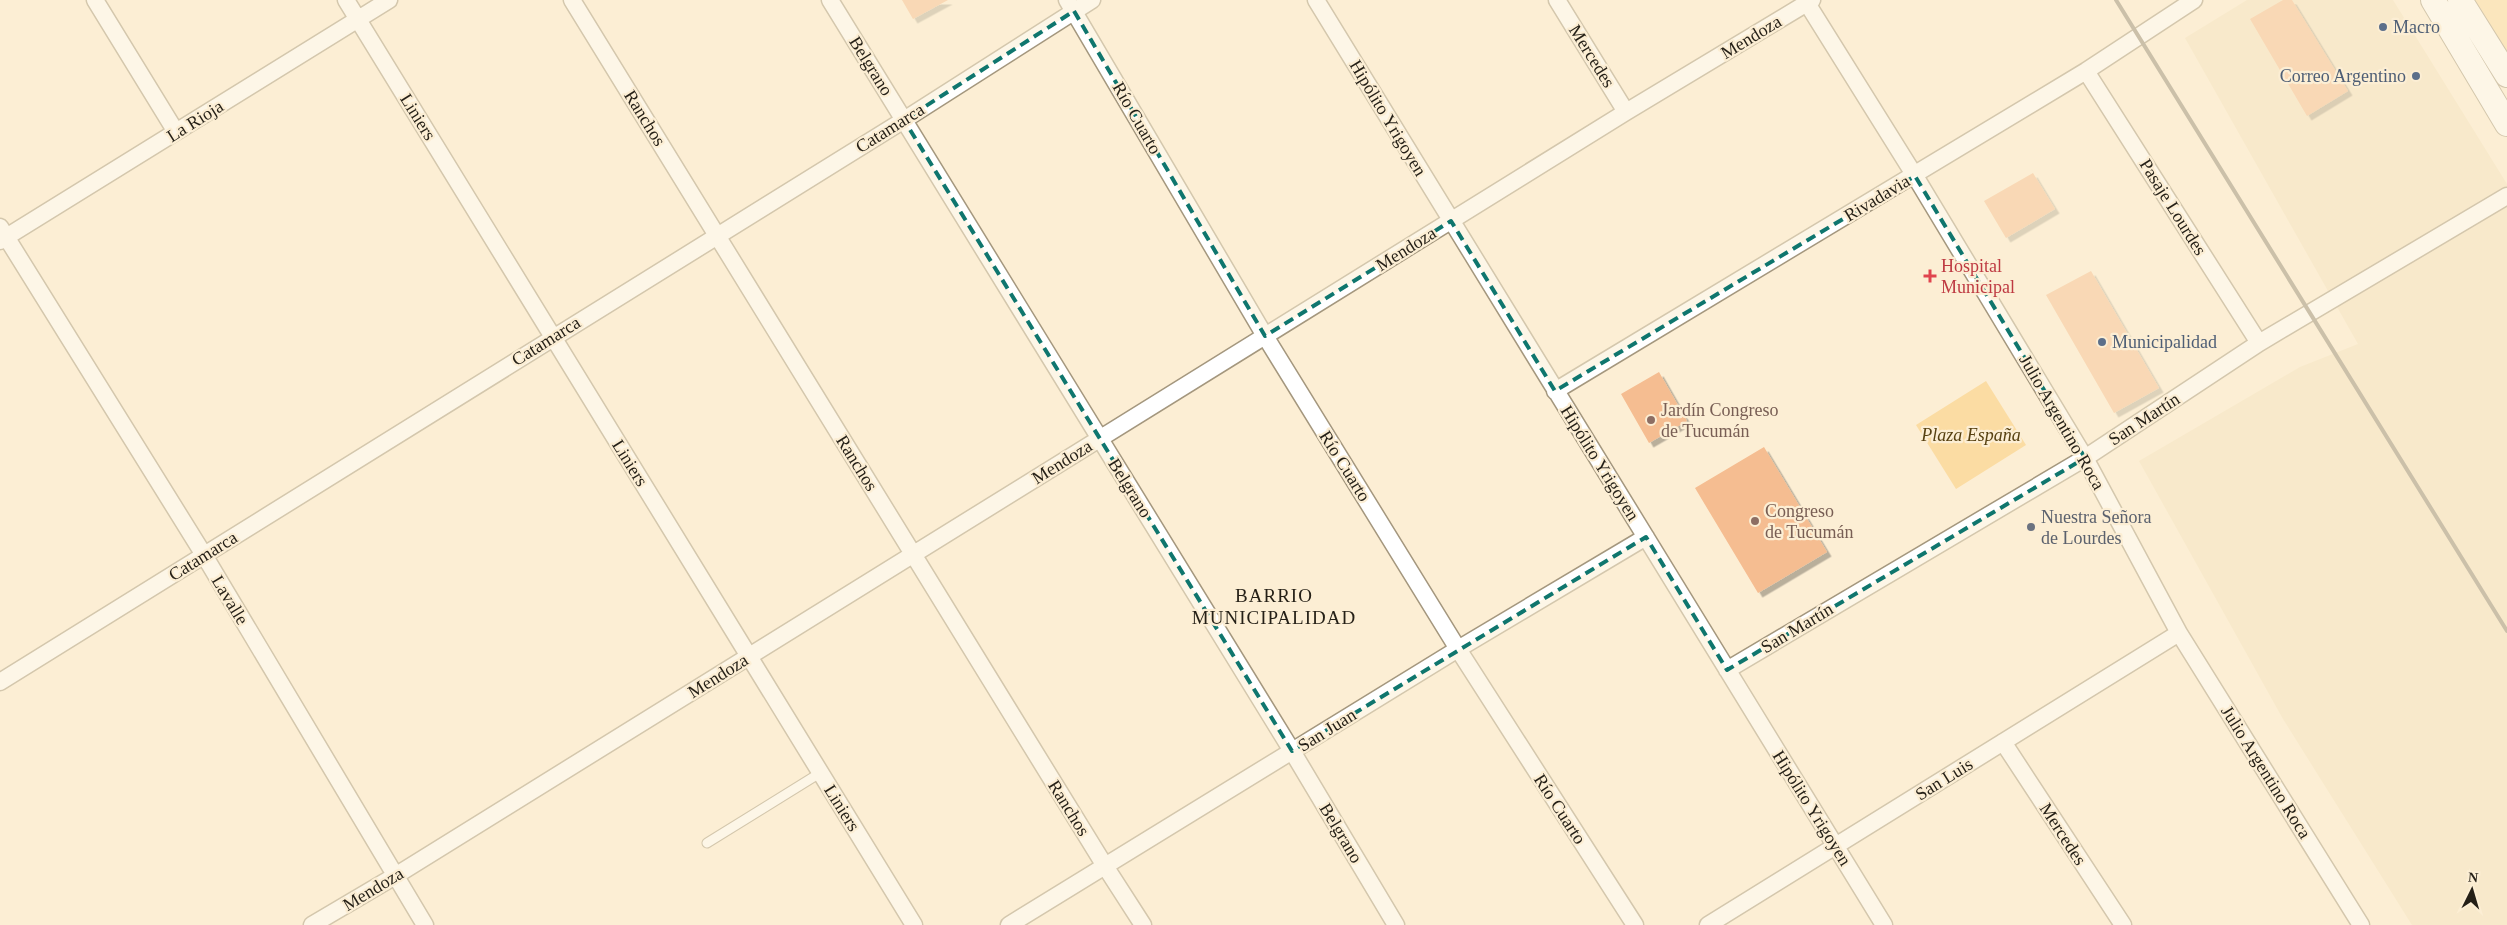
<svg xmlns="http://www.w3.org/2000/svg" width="2507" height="925" font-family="Georgia,serif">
<defs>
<filter id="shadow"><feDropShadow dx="4.5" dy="4.5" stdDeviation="0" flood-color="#0004"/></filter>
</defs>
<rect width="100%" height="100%" fill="#fceed4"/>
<path fill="#f4e2c1" d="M 2247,0 L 2393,0 L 2507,184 L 2507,925 L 2412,925 L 2283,719 L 2139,461 L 2300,367 L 2358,344 L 2185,38 Z"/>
<path fill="#fbdca3" d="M 2474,0 L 2507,0 L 2507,54 Z
M 1986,381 L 2026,445 L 1956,489 L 1916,425 Z"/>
<path fill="#f5bd91" filter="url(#shadow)" d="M 902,0 L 948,0 L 913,19 Z
M 2283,0 L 2292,0 L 2348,91 L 2307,116 L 2250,19 Z
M 2033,173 L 2055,209 L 2006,238 L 1984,201 Z
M 2091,271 L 2159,388 L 2114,413 L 2046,295 Z
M 1659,372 L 1687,421 L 1649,443 L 1621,394 Z
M 1764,447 L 1827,552 L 1758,593 L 1695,488 Z"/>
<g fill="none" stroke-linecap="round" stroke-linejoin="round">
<g stroke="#a4977e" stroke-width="11">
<path id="service" d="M 707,843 L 820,773"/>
</g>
<g stroke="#a4977e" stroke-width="19">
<path id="minor" d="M 95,0 L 176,132
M 346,0 L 914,925
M 572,0 L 1105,866 L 1143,925
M 830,0 L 1292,751 L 1396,925
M 1067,0 L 1265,336 L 1458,649 L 1635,925
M 1316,0 L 1884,925
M 1557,0 L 1626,112
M 1805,0 L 1915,176 L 2085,458 L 2179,633 L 2361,925
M 2086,71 L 2259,343
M 0,227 L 204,555 L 425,925
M 0,241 L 389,0
M 1555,391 L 2086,71 L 2194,0
M 1727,670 L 2085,458 L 2259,343 L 2507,196
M 0,682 L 904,120 L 1092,0
M 2003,742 L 2123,925
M 312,925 L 395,876 L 1626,112 L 1812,0
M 1009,925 L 1458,649 L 1646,537
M 1708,925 L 2179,633"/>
</g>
<g stroke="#a4977e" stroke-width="26">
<path id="secondary" d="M 2433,0 L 2507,124
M 2460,0 L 2507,75"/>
</g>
<use href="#service" stroke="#fff" stroke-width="9"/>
<use href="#minor" stroke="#fff" stroke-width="16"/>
<use href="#secondary" stroke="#fff" stroke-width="24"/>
<path stroke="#918876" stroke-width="4" d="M 2116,0 L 2507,631"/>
</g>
<path d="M0 0H2507V925H0ZM 1074,11 L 1265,336 L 1451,221 L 1555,391 L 1915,176 L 2085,458 L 1727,670 L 1646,537 L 1292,751 L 904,120 Z" fill="#fceed4" fill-opacity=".55" fill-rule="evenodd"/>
<path fill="none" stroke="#0f766e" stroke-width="4" stroke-dasharray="10 6" stroke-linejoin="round" d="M 1074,11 L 1265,336 L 1451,221 L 1555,391 L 1915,176 L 2085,458 L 1727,670 L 1646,537 L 1292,751 L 904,120 Z"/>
<g fill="#5c6f8a" stroke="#fceed4" stroke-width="2">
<circle cx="2383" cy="27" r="5"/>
<circle cx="2416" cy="76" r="5"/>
<circle cx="2102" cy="342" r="5"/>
</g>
<path fill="#e0444e" stroke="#fceed4" stroke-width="2" d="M1927.5 268.5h5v5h5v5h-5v5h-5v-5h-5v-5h5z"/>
<g fill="#8d6e63" stroke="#fceed4" stroke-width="2">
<circle cx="1651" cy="420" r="5"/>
<circle cx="1755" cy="521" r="5"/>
</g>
<circle fill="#6b7280" stroke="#fceed4" stroke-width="2" cx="2031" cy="527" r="5"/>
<g text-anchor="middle" stroke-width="4.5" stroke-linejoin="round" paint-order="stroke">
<g font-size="18" fill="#4e5e75" stroke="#fceed4" text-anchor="start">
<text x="2393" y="33">Macro</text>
<text x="2406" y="82" text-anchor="end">Correo Argentino</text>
<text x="2112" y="348">Municipalidad</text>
</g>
<g font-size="18" fill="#241f16" stroke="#fceed4">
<text transform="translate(1751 37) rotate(-31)" y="6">Mendoza</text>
<text transform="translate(1592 56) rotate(58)" y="6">Mercedes</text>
<text transform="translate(871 66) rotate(58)" y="6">Belgrano</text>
<text transform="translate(418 117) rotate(58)" y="6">Liniers</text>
<text transform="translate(645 118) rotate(58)" y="6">Ranchos</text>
<text transform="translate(1137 118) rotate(60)" y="6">Río Cuarto</text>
<text transform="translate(1388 118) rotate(59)" y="6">Hipólito Yrigoyen</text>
<text transform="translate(195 121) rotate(-32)" y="6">La Rioja</text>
<text transform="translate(890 128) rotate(-32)" y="6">Catamarca</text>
<text transform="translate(1877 198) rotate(-31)" y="6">Rivadavia</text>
<text transform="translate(2173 207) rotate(58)" y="6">Pasaje Lourdes</text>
<text transform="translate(1406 249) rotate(-32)" y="6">Mendoza</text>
<text transform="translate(546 341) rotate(-32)" y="6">Catamarca</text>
<text transform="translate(2144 419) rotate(-33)" y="6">San Martín</text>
<text transform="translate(2062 422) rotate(60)" y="6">Julio Argentino Roca</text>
<text transform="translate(1062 462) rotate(-32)" y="6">Mendoza</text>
<text transform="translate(630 463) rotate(58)" y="6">Liniers</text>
<text transform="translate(857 463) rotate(58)" y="6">Ranchos</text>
<text transform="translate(1600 463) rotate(58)" y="6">Hipólito Yrigoyen</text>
<text transform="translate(1345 466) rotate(58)" y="6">Río Cuarto</text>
<text transform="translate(1130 488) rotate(58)" y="6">Belgrano</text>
<text transform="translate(203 556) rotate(-32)" y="6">Catamarca</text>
<text transform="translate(230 600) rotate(59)" y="6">Lavalle</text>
<text transform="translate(1797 628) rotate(-31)" y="6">San Martín</text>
<text transform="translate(718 676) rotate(-32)" y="6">Mendoza</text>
<text transform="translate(1327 730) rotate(-32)" y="6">San Juan</text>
<text transform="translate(2266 772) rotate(58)" y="6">Julio Argentino Roca</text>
<text transform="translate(1944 779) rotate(-32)" y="6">San Luis</text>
<text transform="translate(842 808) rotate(58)" y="6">Liniers</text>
<text transform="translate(1069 808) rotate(58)" y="6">Ranchos</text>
<text transform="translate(1812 808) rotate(58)" y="6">Hipólito Yrigoyen</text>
<text transform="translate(1560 809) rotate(57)" y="6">Río Cuarto</text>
<text transform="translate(1341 833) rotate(59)" y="6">Belgrano</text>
<text transform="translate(2063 834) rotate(57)" y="6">Mercedes</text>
<text transform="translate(373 889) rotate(-31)" y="6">Mendoza</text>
</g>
<g font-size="18" fill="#be3a42" stroke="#fceed4" text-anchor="start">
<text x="1941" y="272">Hospital<tspan x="1941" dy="21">Municipal</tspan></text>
</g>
<g font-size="18" fill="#785e54" stroke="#fceed4" text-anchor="start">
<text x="1661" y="416">Jardín Congreso<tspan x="1661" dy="21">de Tucumán</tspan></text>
<text x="1765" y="517">Congreso<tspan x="1765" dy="21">de Tucumán</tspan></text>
</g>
<g font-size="18" font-style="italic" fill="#574111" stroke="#fceed4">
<text x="1971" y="441">Plaza España</text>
</g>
<g font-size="18" fill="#5b616d" stroke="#fceed4" text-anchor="start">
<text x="2041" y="523">Nuestra Señora<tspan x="2041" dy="21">de Lourdes</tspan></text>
</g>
<g font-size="19" letter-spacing="1" fill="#241f16" stroke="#fceed4">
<text x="1274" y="602">BARRIO<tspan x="1274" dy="22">MUNICIPALIDAD</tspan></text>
</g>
</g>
<g transform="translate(2472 890) rotate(5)" stroke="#fceed4" stroke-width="4" paint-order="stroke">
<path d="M0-4L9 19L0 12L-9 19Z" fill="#241f16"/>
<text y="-8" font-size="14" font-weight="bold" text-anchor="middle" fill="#241f16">N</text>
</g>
</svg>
